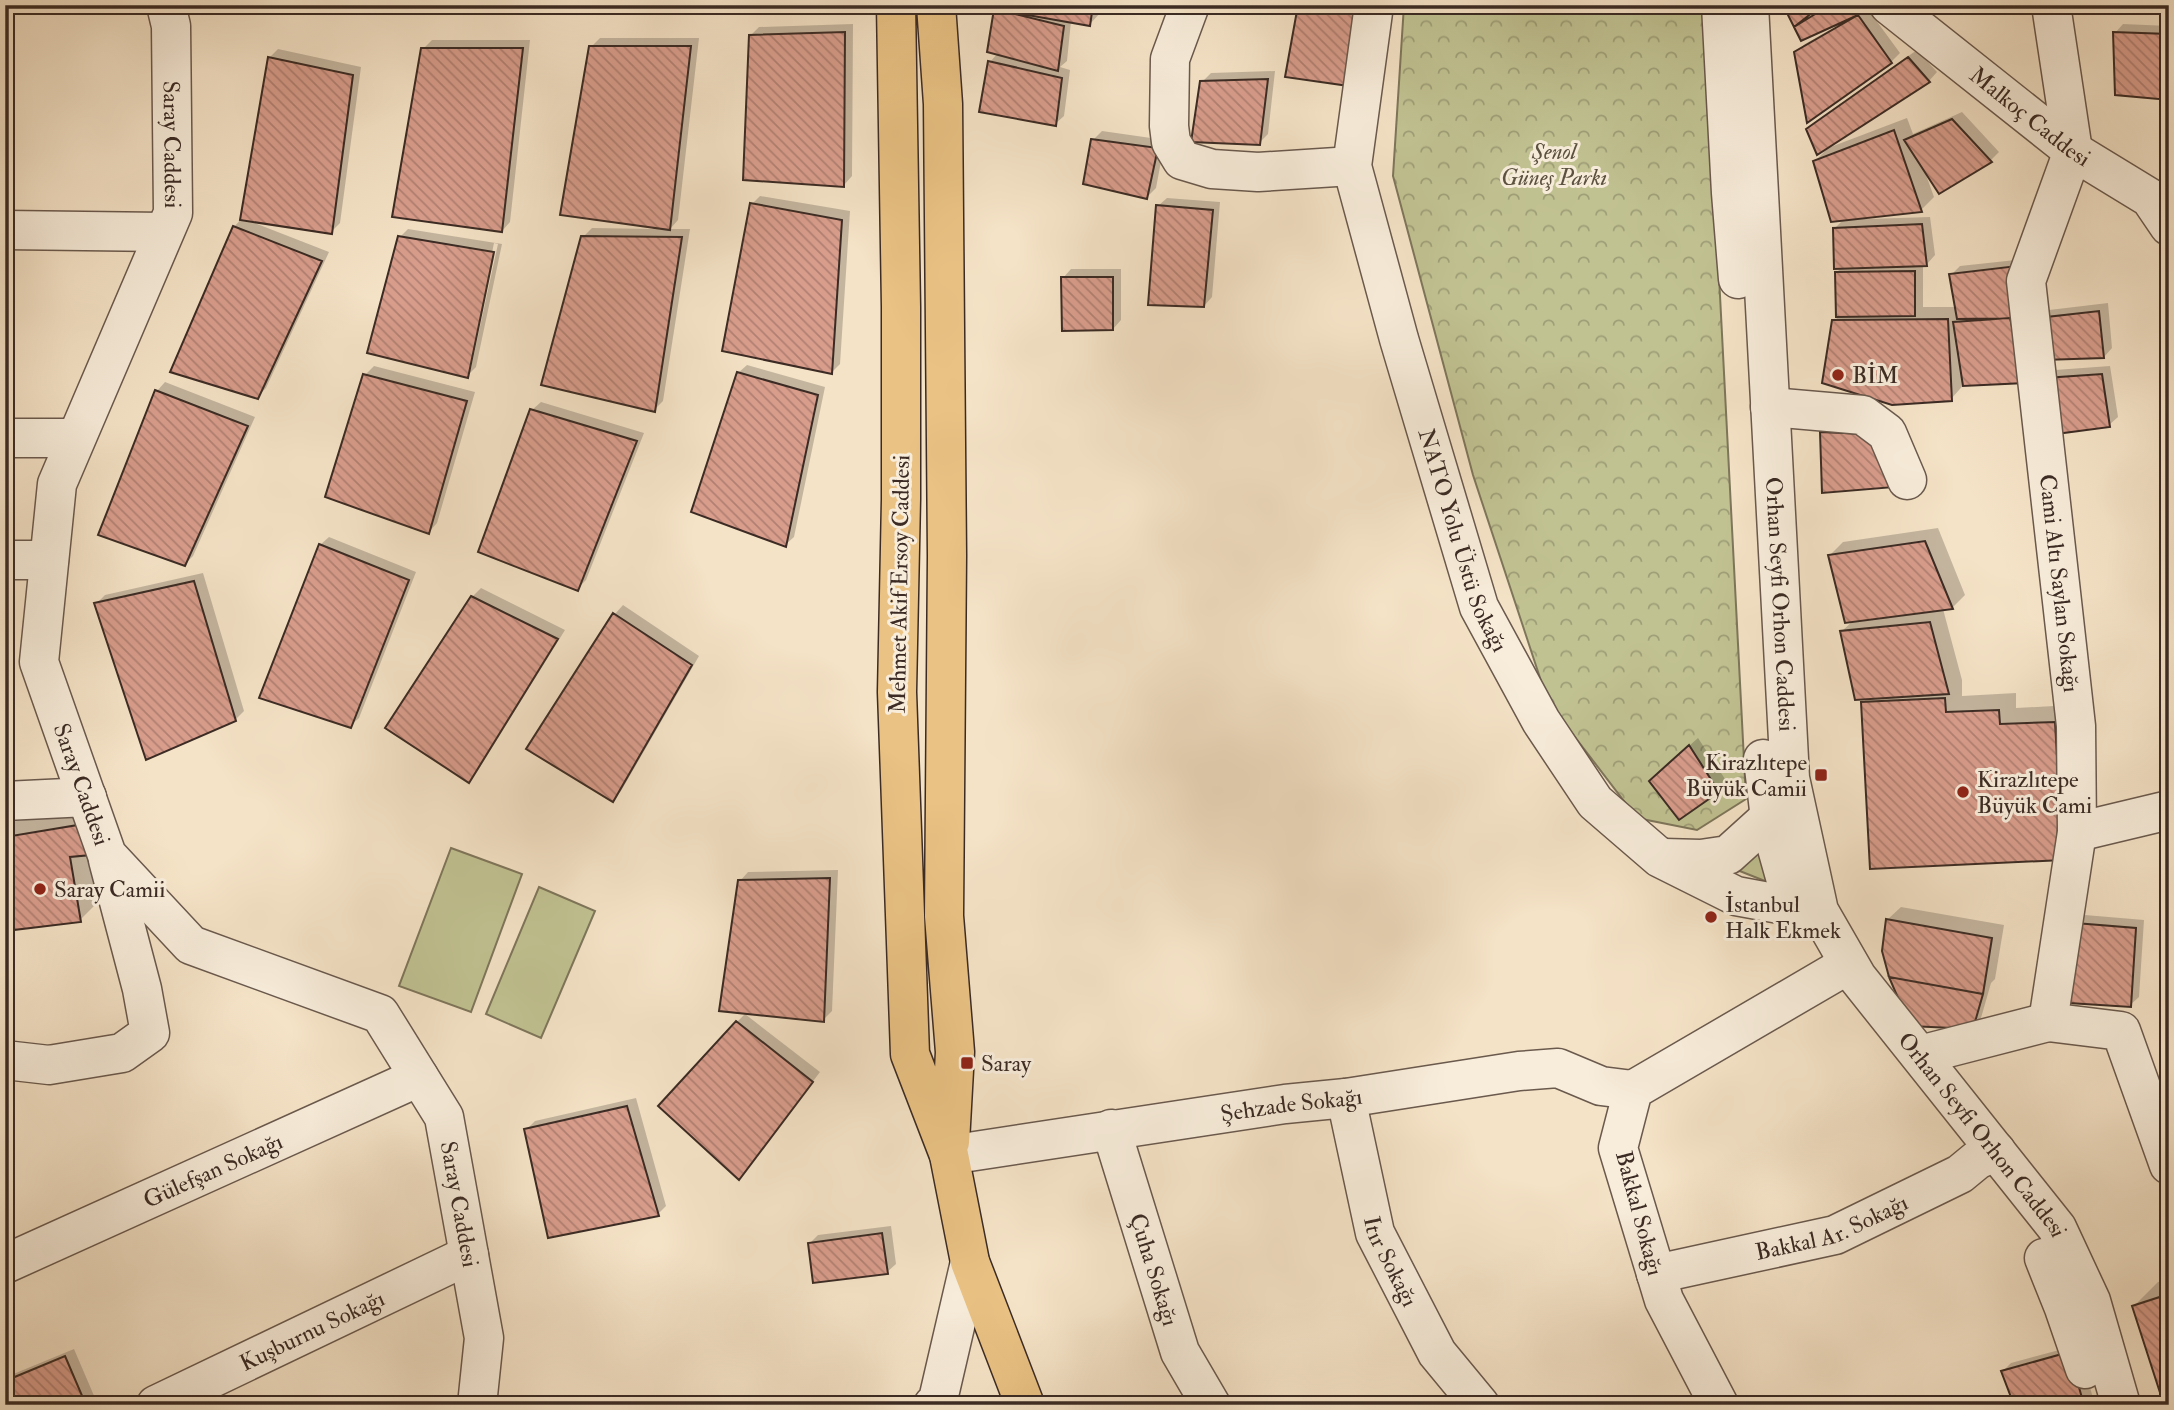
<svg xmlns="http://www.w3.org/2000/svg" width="2174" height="1410" font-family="'IM FELL Double Pica',serif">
<defs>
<pattern id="park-crowns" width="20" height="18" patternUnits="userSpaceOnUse" patternTransform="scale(1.75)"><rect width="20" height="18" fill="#c1c292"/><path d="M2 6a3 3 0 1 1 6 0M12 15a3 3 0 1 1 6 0" fill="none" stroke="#9e9e77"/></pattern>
<pattern id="building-back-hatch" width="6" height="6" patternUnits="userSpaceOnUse" patternTransform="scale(1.75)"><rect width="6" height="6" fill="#d99d8c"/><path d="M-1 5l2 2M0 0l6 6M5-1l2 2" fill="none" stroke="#b18072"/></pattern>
</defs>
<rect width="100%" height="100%" fill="#f5e3c7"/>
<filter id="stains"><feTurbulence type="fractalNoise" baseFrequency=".00286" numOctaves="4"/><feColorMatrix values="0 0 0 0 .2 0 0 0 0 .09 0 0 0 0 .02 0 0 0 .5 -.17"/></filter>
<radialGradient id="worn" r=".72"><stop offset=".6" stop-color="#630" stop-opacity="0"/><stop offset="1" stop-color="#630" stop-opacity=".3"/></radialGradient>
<path fill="#c1c292" stroke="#7e765b" stroke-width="2" d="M 1758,840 L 1770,883 L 1722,864 Z
M 451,848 L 522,874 L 471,1012 L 399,986 Z
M 539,887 L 595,911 L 541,1038 L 486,1014 Z"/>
<path fill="url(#park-crowns)" stroke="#7e765b" stroke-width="2" d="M 1404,5 L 1705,5 L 1746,799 L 1697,830 L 1637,818 L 1548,702 L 1473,475 L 1393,176 Z"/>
<path fill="#0003" fill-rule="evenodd" d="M 990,5 L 1103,5 L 1102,11 L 1089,25 L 1071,21 L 1067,61 L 1060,67 L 1070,70 L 1064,116 L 1055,124 L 990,62 L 998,53 L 996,10 L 998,8 Z
M 1785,5 L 1799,24 L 1830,5 L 1856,5 L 1861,11 L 1867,8 L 1900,53 L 1891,62 L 1809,120 L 1796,52 L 1805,44 L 1835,27 L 1833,24 L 1796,26 Z
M 853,24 L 852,176 L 844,185 L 750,36 L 759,27 Z
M 2123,24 L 2169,26 L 2169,98 L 2115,33 Z
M 600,38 L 699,38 L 678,220 L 670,229 L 690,229 L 663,401 L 654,410 L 583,237 L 592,228 L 653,229 L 591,47 Z
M 432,40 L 530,40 L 510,222 L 502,231 L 423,49 Z
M 278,49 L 361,67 L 340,223 L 331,232 L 252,222 L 329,252 L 266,388 L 257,397 L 234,227 L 242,218 L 269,58 Z
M 1917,50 L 1937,72 L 1929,81 L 1808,130 L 1816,121 Z
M 1275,71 L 1268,134 L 1259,143 L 1202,82 L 1211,73 Z
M 1962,112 L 1999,152 L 1991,160 L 1940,192 L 1925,172 L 1934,197 L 1921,210 L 1867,216 L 1867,219 L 1930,217 L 1935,255 L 1927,264 L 1923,264 L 1923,307 L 1957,307 L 1951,275 L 1960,266 L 2025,259 L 2032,308 L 1951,399 L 1834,321 L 1840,315 L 1837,272 L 1842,267 L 1834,229 L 1844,219 L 1815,161 L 1828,148 L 1907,118 L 1913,134 Z
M 1102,131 L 1165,140 L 1156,188 L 1147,197 L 1093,140 Z
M 760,196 L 850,211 L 840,364 L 831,373 L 752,204 Z
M 1167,198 L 1220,202 L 1212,297 L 1204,306 L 1158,206 Z
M 408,229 L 502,244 L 476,367 L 467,376 L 400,237 ZM 494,243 L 498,244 L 471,368 L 468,368 Z
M 1071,269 L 1121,269 L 1121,320 L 1113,329 L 1063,278 Z
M 2108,303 L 2112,348 L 2104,357 L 2040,319 L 2049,310 Z
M 747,365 L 825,387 L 794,537 L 785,545 L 738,373 Z
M 374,366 L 475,392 L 437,523 L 429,532 L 365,375 Z
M 2110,366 L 2118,417 L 2109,425 L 2049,433 L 2055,370 Z
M 165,382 L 255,417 L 193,556 L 185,564 L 157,391 Z
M 541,402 L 644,433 L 586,580 L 577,589 L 532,410 Z
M 1938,528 L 1965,595 L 1952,608 L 1943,609 L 1962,680 L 1962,696 L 2016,693 L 2016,708 L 2072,705 L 2079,841 L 1863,702 L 1868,698 L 1842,631 L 1854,620 L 1830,555 L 1843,542 Z
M 329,537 L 416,572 L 359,718 L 350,726 L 320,545 Z
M 203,573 L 244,711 L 235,720 L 96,604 L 105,595 Z
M 481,588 L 565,630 L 477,772 L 469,780 L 472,597 Z
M 623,605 L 699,656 L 621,791 L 613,800 L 528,749 L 615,614 Z
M 1698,738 L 1727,782 L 1718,791 L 1680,818 L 1660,772 Z
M 101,807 L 89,853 L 97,903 L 80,920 L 5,929 L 5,823 Z
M 838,870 L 832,1011 L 823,1020 L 740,881 L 748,872 Z
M 1901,907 L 2004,925 L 1995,979 L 1991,983 L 1981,1018 L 1973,1027 L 1887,920 Z
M 2085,915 L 2144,920 L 2139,997 L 2130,1005 L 2077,924 Z
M 745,1014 L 820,1072 L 747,1169 L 737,1022 Z
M 2169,1090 L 2169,1120 L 2159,1099 Z
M 636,1098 L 666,1206 L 658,1214 L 526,1130 L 535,1121 Z
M 891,1226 L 896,1264 L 887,1272 L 810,1243 L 818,1235 Z
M 2169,1279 L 2169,1405 L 2134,1306 L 2158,1282 Z
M 2078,1345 L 2095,1405 L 2016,1405 L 2003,1371 L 2011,1363 Z
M 74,1349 L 98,1405 L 11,1405 L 5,1381 L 11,1375 Z"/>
<path fill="url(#building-back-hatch)" stroke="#3b2b24" stroke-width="2" d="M 988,5 L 1093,5 L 1090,26 L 994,9 L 988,8 Z
M 1298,5 L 1354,5 L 1349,86 L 1285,77 Z
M 1783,5 L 1822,5 L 1794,27 Z
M 1830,5 L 1850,5 L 1858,15 L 1801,41 L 1794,27 Z
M 994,9 L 1064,26 L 1058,71 L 987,52 Z
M 1858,15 L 1892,63 L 1807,123 L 1794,52 Z
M 845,32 L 844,187 L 743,180 L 749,35 Z
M 2113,32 L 2169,34 L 2169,100 L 2115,95 Z
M 589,46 L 691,46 L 670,230 L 560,215 Z
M 421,48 L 523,48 L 502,232 L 392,217 Z
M 268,57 L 353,75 L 332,234 L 240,220 Z
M 1908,57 L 1930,82 L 1817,155 L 1806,129 Z
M 988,61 L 1062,78 L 1056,126 L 979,112 Z
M 1268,79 L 1260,145 L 1191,142 L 1200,81 Z
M 1952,119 L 1992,162 L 1939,194 L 1904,140 Z
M 1894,130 L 1922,212 L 1831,222 L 1813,161 Z
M 1091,139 L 1158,148 L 1147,199 L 1083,184 Z
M 750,203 L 842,220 L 832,374 L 722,351 Z
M 1156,205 L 1213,210 L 1204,307 L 1148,305 Z
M 1922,224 L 1927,266 L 1834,269 L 1833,228 Z
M 233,226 L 322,261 L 258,399 L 170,372 Z
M 398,236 L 494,252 L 468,378 L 367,353 Z
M 581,236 L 682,237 L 655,412 L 541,385 Z
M 2017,266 L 2025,318 L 1957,319 L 1949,274 Z
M 1915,271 L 1915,316 L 1836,317 L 1835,272 Z
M 1061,277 L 1113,277 L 1113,330 L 1062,331 Z
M 2099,311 L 2104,358 L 2043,360 L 2038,318 Z
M 2010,318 L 2025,383 L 1963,386 L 1953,322 Z
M 1948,319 L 1952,401 L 1892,405 L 1822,383 L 1832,320 Z
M 737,372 L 818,395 L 786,547 L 691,512 Z
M 363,374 L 467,401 L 429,534 L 325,497 Z
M 2102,374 L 2110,427 L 2048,435 L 2045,378 Z
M 155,390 L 248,426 L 185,566 L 98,535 Z
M 530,409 L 637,441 L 578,591 L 478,552 Z
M 1820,432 L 1867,434 L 1895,487 L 1822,493 Z
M 1925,541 L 1953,609 L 1845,623 L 1828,555 Z
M 319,544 L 409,580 L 351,728 L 259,698 Z
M 194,581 L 236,721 L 146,760 L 94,603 Z
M 471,596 L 558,639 L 469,783 L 385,728 Z
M 613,613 L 692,665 L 613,802 L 526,749 Z
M 1930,622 L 1949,694 L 1855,700 L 1840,631 Z
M 1945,698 L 1946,712 L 1999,710 L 2000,724 L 2055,722 L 2063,860 L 1870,869 L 1861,702 Z
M 1689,745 L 1719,792 L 1679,820 L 1649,781 Z
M 84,824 L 91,855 L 70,857 L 81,922 L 5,931 L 5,837 Z
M 830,878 L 824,1022 L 719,1011 L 738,880 Z
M 1886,919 L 1992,938 L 1983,994 L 1889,977 L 1882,951 Z
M 2075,923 L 2136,928 L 2131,1007 L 2069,1003 Z
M 1889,977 L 1983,994 L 1973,1029 L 1910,1026 Z
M 736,1021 L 813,1082 L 739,1180 L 658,1106 Z
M 627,1106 L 659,1216 L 548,1238 L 524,1129 Z
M 882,1233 L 888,1274 L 813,1283 L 808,1243 Z
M 2169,1294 L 2169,1405 L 2164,1405 L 2132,1306 Z
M 2069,1352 L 2084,1405 L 2014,1405 L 2001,1371 Z
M 65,1356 L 86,1405 L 9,1405 L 5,1395 L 5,1381 Z"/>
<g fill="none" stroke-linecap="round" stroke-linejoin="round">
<g stroke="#6a594d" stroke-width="41">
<g id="minor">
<path id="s1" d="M 166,5 L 171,26 L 173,213 L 57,484 L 39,662 L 107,855 L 191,945 L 380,1014 L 444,1117 L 484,1338 L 477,1405"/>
<path d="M 1190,5 L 1170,59 L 1169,126 L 1171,142 L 1182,160 L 1212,169 L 1258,172 L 1352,166"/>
<path id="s2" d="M 1374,5 L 1352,166 L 1399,339 L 1479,607 L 1541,721 L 1595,802 L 1660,858 L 1736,896 L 1817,911"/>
<path d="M 1721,5 L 1731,193 L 1738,279"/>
<path id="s3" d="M 1749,5 L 1790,778 L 1819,911 L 1857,977 L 2057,1228 L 2091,1301 L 2121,1405"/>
<path id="s4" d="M 1889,5 L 2073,151 L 2150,198 L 2169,226"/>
<path id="s5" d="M 2051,5 L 2073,151 L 2026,281 L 2076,726 L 2077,832 L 2048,1022 L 2121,1031 L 2169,1165"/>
<path d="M 5,230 L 164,232"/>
<path d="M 1770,407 L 1863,415 L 1887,433 L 1907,480"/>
<path d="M 5,438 L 76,438"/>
<path d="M 5,560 L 49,560"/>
<path d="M 1763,759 L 1771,827 L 1790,895"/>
<path d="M 5,801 L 87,797"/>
<path d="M 2077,832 L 2169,810"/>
<path d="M 1664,858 L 1701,859 L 1728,855 L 1770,817"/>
<path d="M 1920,1055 L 2048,1022"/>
<path d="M 5,1060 L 49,1065 L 122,1053 L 150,1033 L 142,989 L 108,860"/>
<path id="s6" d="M 1346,1098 L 1375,1233 L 1437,1353 L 1480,1405"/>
<path id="s7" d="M 1111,1129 L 1180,1352 L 1211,1405"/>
<path id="s8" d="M 949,1155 L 1285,1104 L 1346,1098 L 1519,1071 L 1558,1068 L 1601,1086 L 1633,1090"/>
<path d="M 2044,1258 L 2064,1308 L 2085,1369"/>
<path id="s9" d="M 5,1264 L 419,1077"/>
<path id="s10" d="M 1656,1274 L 1835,1235 L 1960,1174 L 1977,1160 L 1996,1151"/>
<path id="s11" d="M 156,1405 L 469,1255"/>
<path d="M 933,1405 L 937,1404 L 970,1262"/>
<path d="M 1719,1405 L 1664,1300 L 1618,1148 L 1633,1090 L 1849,964"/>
</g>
</g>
<g stroke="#3b2b24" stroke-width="41">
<path id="major" d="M 896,5 L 901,307 L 901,499 L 897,692 L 910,1054 L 949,1155 L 970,1262 L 1025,1405
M 936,5 L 943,104 L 947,556 L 944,916 L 955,1052 L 950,1142"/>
</g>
<use href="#minor" stroke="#f8eddb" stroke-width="38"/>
<use href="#major" stroke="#eac284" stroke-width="38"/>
</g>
<g fill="#8f2418" stroke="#f8eddb" stroke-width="2.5">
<circle cx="1838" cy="375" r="7"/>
<rect x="1814" y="768" width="14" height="14" rx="3.5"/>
<circle cx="1963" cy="792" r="7"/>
<circle cx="40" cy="889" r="7"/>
<circle cx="1711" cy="917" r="7"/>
<rect x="960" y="1056" width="14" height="14" rx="3.5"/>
</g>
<g text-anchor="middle" stroke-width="6" stroke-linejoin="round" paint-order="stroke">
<g font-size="23" fill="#3b2b24" stroke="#f8eddb">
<text dy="8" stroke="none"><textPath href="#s4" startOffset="180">Malkoç Caddesi</textPath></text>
<text dy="8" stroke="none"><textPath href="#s1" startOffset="140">Saray Caddesi</textPath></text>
<text dy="8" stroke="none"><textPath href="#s2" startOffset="553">NATO Yolu Üstü Sokağı</textPath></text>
<text dy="8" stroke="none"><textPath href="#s5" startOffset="590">Cami Altı Saylan Sokağı</textPath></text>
<text transform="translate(899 584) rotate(-89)" y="8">Mehmet Akif Ersoy Caddesi</text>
<text dy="8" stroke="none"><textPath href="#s3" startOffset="600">Orhan Seyfi Orhon Caddesi</textPath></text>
<text dy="8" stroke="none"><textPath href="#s1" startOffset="812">Saray Caddesi</textPath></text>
<text dy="8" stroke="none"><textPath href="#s8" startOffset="346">Şehzade Sokağı</textPath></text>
<text dy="8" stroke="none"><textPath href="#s3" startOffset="1188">Orhan Seyfi Orhon Caddesi</textPath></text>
<text dy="8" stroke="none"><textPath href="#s9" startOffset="228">Gülefşan Sokağı</textPath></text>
<text dy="8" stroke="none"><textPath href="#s1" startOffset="1421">Saray Caddesi</textPath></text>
<text transform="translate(1640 1213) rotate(75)" y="8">Bakkal Sokağı</text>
<text dy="8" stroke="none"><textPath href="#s10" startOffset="182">Bakkal Ar. Sokağı</textPath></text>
<text dy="8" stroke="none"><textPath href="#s6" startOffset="170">Itır Sokağı</textPath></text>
<text dy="8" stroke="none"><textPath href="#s7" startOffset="147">Çuha Sokağı</textPath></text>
<text dy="8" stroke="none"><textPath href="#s11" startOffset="173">Kuşburnu Sokağı</textPath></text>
</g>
<g font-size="23" font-style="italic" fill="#5c5140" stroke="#f8eddb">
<text x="1554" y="159">Şenol<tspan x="1554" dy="26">Güneş Parkı</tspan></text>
</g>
<g font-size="23" fill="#3b2b24" stroke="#f8eddb" text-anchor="start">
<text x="1852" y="383">BİM</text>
<text x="1807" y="770" text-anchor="end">Kirazlıtepe<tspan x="1807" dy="26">Büyük Camii</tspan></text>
<text x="1977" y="787">Kirazlıtepe<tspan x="1977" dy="26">Büyük Cami</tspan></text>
<text x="54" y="897">Saray Camii</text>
<text x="1725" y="912">İstanbul<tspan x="1725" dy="26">Halk Ekmek</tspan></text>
<text x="981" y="1071">Saray</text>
</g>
</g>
<rect width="2174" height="1410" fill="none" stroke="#f5e3c7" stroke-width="28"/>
<rect x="7" y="7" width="2160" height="1396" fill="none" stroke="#3b2b24" stroke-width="3.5"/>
<rect x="14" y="14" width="2146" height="1382" fill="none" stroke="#3b2b24" stroke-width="2"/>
<rect width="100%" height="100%" filter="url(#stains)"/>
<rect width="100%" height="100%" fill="url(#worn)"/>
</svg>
